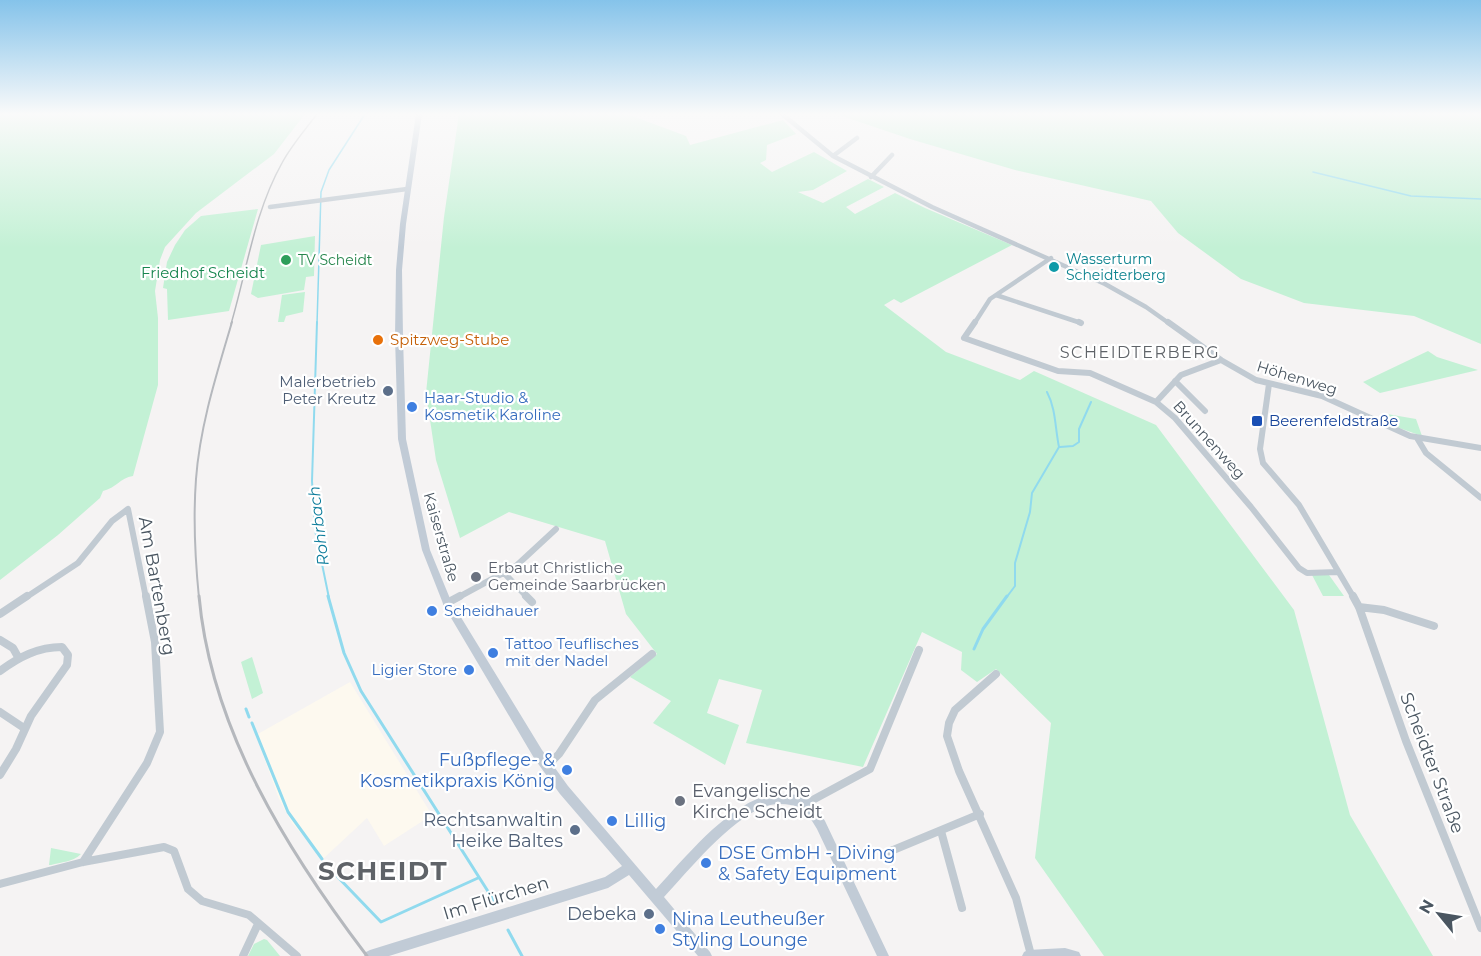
<svg xmlns="http://www.w3.org/2000/svg" width="1481" height="956" font-family="Montserrat,sans-serif">
<rect width="100%" height="100%" fill="#f5f3f3"/>
<path fill="#fdf9ef" d="M 350,682 L 432,815 L 384,846 L 367,818 L 323,859 L 292,823 L 279,799 L 256,735 Z"/>
<path fill="#c3f1d5" d="M 0,114 L 305,114 L 274,154 L 196,213 L 165,247 L 160,260 L 155,291 L 158,318 L 158,385 L 133,476 C 120,478 116,488 103,491 L 100,498 L 58,535 L 0,580 Z
M 459,114 L 627,114 L 686,136 L 690,145 L 783,120 L 796,134 L 767,145 L 766,160 L 760,163 L 772,172 L 814,152 L 847,171 L 813,190 L 798,192 L 823,203 L 868,179 L 884,187 L 846,207 L 855,214 L 895,193 L 925,208 L 1012,245 L 901,303 L 894,299 L 884,305 L 946,352 L 1020,380 L 1034,371 L 1156,425 L 1294,610 L 1350,815 L 1433,956 L 1104,956 L 1035,858 L 1051,723 L 996,669 L 977,682 L 961,670 L 962,652 L 922,632 L 863,767 L 746,743 L 762,690 L 719,679 L 707,713 L 739,725 L 725,765 L 653,723 L 671,701 L 630,677 L 657,654 L 626,614 L 605,541 L 509,512 L 460,538 L 436,460 L 426,393 L 444,217 Z
M 836,114 L 1481,114 L 1481,344 L 1414,316 L 1304,303 L 1241,279 L 1178,233 L 1151,201 L 1015,170 L 910,139 Z
M 258,209 L 229,311 L 168,320 L 167,289 L 163,288 L 167,262 L 175,245 L 185,230 L 201,216 Z
M 315,236 L 314,276 L 306,277 L 304,290 L 258,298 L 251,294 L 261,245 Z
M 305,292 L 303,312 L 286,316 L 284,322 L 278,322 L 282,295 Z
M 1428,351 L 1437,357 L 1478,370 L 1380,393 L 1363,382 Z
M 1387,414 L 1416,419 L 1422,436 L 1382,422 Z
M 1312,575 L 1329,575 L 1344,596 L 1323,596 Z
M 252,657 L 263,693 L 252,699 L 241,662 Z
M 51,848 L 81,854 C 73,862 61,862 51,865 L 49,865 Z
M 264,939 L 267,940 L 280,956 L 248,956 L 254,944 Z"/>
<g fill="none" stroke-linecap="round" stroke-linejoin="round">
<path stroke="#90daee" stroke-width="1.5" d="M 1313,172 L 1411,196 L 1481,199
M 317,324 L 321,192 L 329,170 L 365,114"/>
<path stroke="#90daee" stroke-width="2" d="M 317,322 L 312,481 L 315,530 L 329,598
M 1060,447 L 1073,446 L 1079,442 L 1079,429 L 1091,402
M 1006,598 L 1015,586 L 1015,563 L 1030,512 L 1032,493 L 1059,447 C 1055,428 1056,409 1047,392"/>
<path stroke="#90daee" stroke-width="3" d="M 328,596 L 344,653 L 361,691 L 496,904
M 974,649 L 983,629 L 1007,596
M 246,709 L 249,717
M 252,723 L 288,812 L 322,859
M 332,871 L 381,922 L 478,878
M 508,930 L 522,956"/>
<path stroke="#c1cad2" stroke-width="4.5" d="M 782,114 L 833,156 L 932,207 L 1105,284 L 1146,307 L 1170,324
M 833,156 L 857,138
M 871,177 L 892,155
M 270,207 L 407,189
M 996,295 L 1081,323
M 974,324 L 990,299 L 1051,258"/>
<path stroke="#c1cad2" stroke-width="6" d="M 975,322 L 964,338 L 1058,371 L 1090,373 L 1156,402 L 1175,418 L 1251,507 L 1299,568 L 1307,573 L 1338,572
M 1079,322 L 1081,323
M 1168,322 L 1221,360 L 1256,380 L 1322,396 L 1410,436 L 1481,448
M 1175,381 L 1205,411
M 1269,384 L 1260,449 L 1263,463 L 1299,505 L 1354,598
M 1156,402 L 1181,375 L 1221,360
M 1417,438 L 1426,453 L 1481,498
M 504,573 L 528,598
M 25,598 L 78,563 L 112,521 L 128,509 L 146,598
M 457,598 L 516,566 L 556,529"/>
<path stroke="#c1cad2" stroke-width="8" d="M 526,596 L 532,602
M 1353,596 L 1359,607 L 1406,741 L 1481,928
M 447,603 L 460,596
M 1359,607 L 1384,610 L 1434,626
M 0,614 L 27,596
M 0,640 L 13,648 L 18,657
M 0,671 C 19,657 38,647 62,647 L 68,655 L 67,665 L 31,716 L 16,749 L 0,775
M 996,674 L 955,710 L 949,723 L 947,736 L 959,771 L 1016,898 L 1031,955
M 0,712 L 24,728
M 547,766 L 559,754 L 595,700 L 652,654
M 807,803 L 870,769 L 919,650
M 941,831 L 962,908
M 886,853 L 980,814
M 83,862 L 147,763 L 160,732 L 155,642 L 146,596
M 0,884 L 83,862 L 164,847 L 174,851 L 188,889 L 202,901 L 249,915 L 297,956
M 243,956 L 258,924"/>
<path fill="#c1cbd6" fill-rule="evenodd" d="M 416,114 L 422,114 L 406,224 L 402,270 L 403,337 L 406,439 L 430,550 L 451,601 L 542,750 L 568,786 L 656,889 C 685,858 724,809 765,796 C 779,791 797,794 811,799 L 825,821 L 889,956 L 877,956 L 817,829 L 804,808 C 792,805 779,802 767,806 C 733,816 688,871 664,897 L 710,952 L 712,956 L 698,956 L 629,875 L 608,888 L 389,956 L 364,956 L 366,952 L 370,950 L 605,877 L 622,866 L 560,794 L 534,758 L 444,606 L 422,550 L 398,439 L 395,337 L 396,270 L 400,224 Z
M 1065,948 L 1079,952 L 1081,956 L 1022,956 L 1024,952 L 1028,950 Z"/>
<path stroke="#b5b8bd" stroke-width="1.5" d="M 231,324 C 247,270 254,213 282,163 C 291,146 305,130 317,114"/>
<path stroke="#b5b8bd" stroke-width="2" d="M 199,598 C 195,558 193,519 196,479 C 200,425 217,373 232,322"/>
<path stroke="#b5b8bd" stroke-width="3" d="M 199,596 C 211,730 288,852 367,956"/>
</g>
<linearGradient id="sky" x2="0" y2="1"><stop stop-color="#85c3ea"/><stop offset="0.46" stop-color="#fafafa"/><stop offset="1" stop-color="#fafafa" stop-opacity="0"/></linearGradient>
<rect width="1481" height="248" fill="url(#sky)"/>
<circle fill="#2e9e5b" stroke="#fff" stroke-width="2" cx="286" cy="260" r="6"/>
<circle fill="#0f9aa8" stroke="#fff" stroke-width="2" cx="1054" cy="267" r="6"/>
<circle fill="#e8710a" stroke="#fff" stroke-width="2" cx="378" cy="340" r="6"/>
<g fill="#5c6f8a" stroke="#fff" stroke-width="2">
<circle cx="388" cy="391" r="6"/>
<circle cx="575" cy="830" r="6"/>
<circle cx="649" cy="914" r="6"/>
</g>
<g fill="#3f7fe0" stroke="#fff" stroke-width="2">
<circle cx="412" cy="407" r="6"/>
<circle cx="432" cy="611" r="6"/>
<circle cx="493" cy="653" r="6"/>
<circle cx="469" cy="670" r="6"/>
<circle cx="567" cy="770" r="6"/>
<circle cx="612" cy="821" r="6"/>
<circle cx="706" cy="863" r="6"/>
<circle cx="660" cy="929" r="6"/>
</g>
<rect fill="#1a4fb4" stroke="#fff" stroke-width="2" x="1251" y="415" width="12" height="12" rx="3"/>
<g fill="#6b7280" stroke="#fff" stroke-width="2">
<circle cx="476" cy="577" r="6"/>
<circle cx="680" cy="801" r="6"/>
</g>
<g text-anchor="middle" stroke-width="4.5" stroke-linejoin="round" paint-order="stroke">
<g font-size="14" fill="#0d838f" stroke="#fff" text-anchor="start">
<text x="1066" y="264">Wasserturm<tspan x="1066" dy="16">Scheidterberg</tspan></text>
</g>
<g font-size="14" fill="#27864d" stroke="#fff" text-anchor="start">
<text x="298" y="265">TV Scheidt</text>
</g>
<g font-size="15" fill="#17864f" stroke="#fff">
<text x="203" y="278">Friedhof Scheidt</text>
</g>
<g font-size="15" fill="#c56008" stroke="#fff" text-anchor="start">
<text x="390" y="345">Spitzweg-Stube</text>
</g>
<g font-size="15" fill="#4a5661" stroke="#fff">
<text transform="translate(1297 378) rotate(17)" y="5">Höhenweg</text>
<text transform="translate(1209 440) rotate(48)" y="5">Brunnenweg</text>
<text transform="translate(441 537) rotate(74)" y="5">Kaiserstraße</text>
</g>
<g font-size="15" fill="#4e5e75" stroke="#fff" text-anchor="end">
<text x="376" y="387">Malerbetrieb<tspan x="376" dy="17">Peter Kreutz</tspan></text>
</g>
<g font-size="15" fill="#366cbe" stroke="#fff" text-anchor="start">
<text x="424" y="403">Haar-Studio &amp;<tspan x="424" dy="17">Kosmetik Karoline</tspan></text>
<text x="444" y="616">Scheidhauer</text>
<text x="505" y="649">Tattoo Teuflisches<tspan x="505" dy="17">mit der Nadel</tspan></text>
<text x="457" y="675" text-anchor="end">Ligier Store</text>
</g>
<g font-size="15" fill="#164399" stroke="#fff" text-anchor="start">
<text x="1269" y="426">Beerenfeldstraße</text>
</g>
<g font-size="15" fill="#5b616d" stroke="#fff" text-anchor="start">
<text x="488" y="573">Erbaut Christliche<tspan x="488" dy="17">Gemeinde Saarbrücken</tspan></text>
</g>
<g font-size="16" letter-spacing="1.5" fill="#5f6368" stroke="#fff">
<text x="1140" y="358">SCHEIDTERBERG</text>
</g>
<g font-size="16" font-style="italic" fill="#0c7c9b" stroke="#fff">
<text transform="translate(318 526) rotate(-97)" y="6">Rohrbach</text>
</g>
<g font-size="18" fill="#4a5661" stroke="#fff">
<text transform="translate(157 586) rotate(80)" y="6">Am Bartenberg</text>
<text transform="translate(1432 763) rotate(69)" y="6">Scheidter Straße</text>
<text transform="translate(496 898) rotate(-17)" y="6">Im Flürchen</text>
</g>
<g font-size="18" fill="#366cbe" stroke="#fff" text-anchor="start">
<text x="555" y="766" text-anchor="end">Fußpflege- &amp;<tspan x="555" dy="21">Kosmetikpraxis König</tspan></text>
<text x="624" y="827">Lillig</text>
<text x="718" y="859">DSE GmbH - Diving<tspan x="718" dy="21">&amp; Safety Equipment</tspan></text>
<text x="672" y="925">Nina Leutheußer<tspan x="672" dy="21">Styling Lounge</tspan></text>
</g>
<g font-size="18" fill="#5b616d" stroke="#fff" text-anchor="start">
<text x="692" y="797">Evangelische<tspan x="692" dy="21">Kirche Scheidt</tspan></text>
</g>
<g font-size="18" fill="#4e5e75" stroke="#fff" text-anchor="end">
<text x="563" y="826">Rechtsanwaltin<tspan x="563" dy="21">Heike Baltes</tspan></text>
<text x="637" y="920">Debeka</text>
</g>
<g font-size="26" font-weight="bold" letter-spacing="1.5" fill="#5f6368" stroke="#fff">
<text x="383" y="880">SCHEIDT</text>
</g>
</g>
<g transform="translate(1439 914) rotate(300)" stroke="#ffffff" stroke-width="4.5" paint-order="stroke">
<path d="M0-4.5L10 22L0 15L-10 22Z" fill="#4a5661"/>
<text y="-9" font-size="16" font-weight="bold" text-anchor="middle" fill="#4a5661">N</text>
</g>
</svg>
